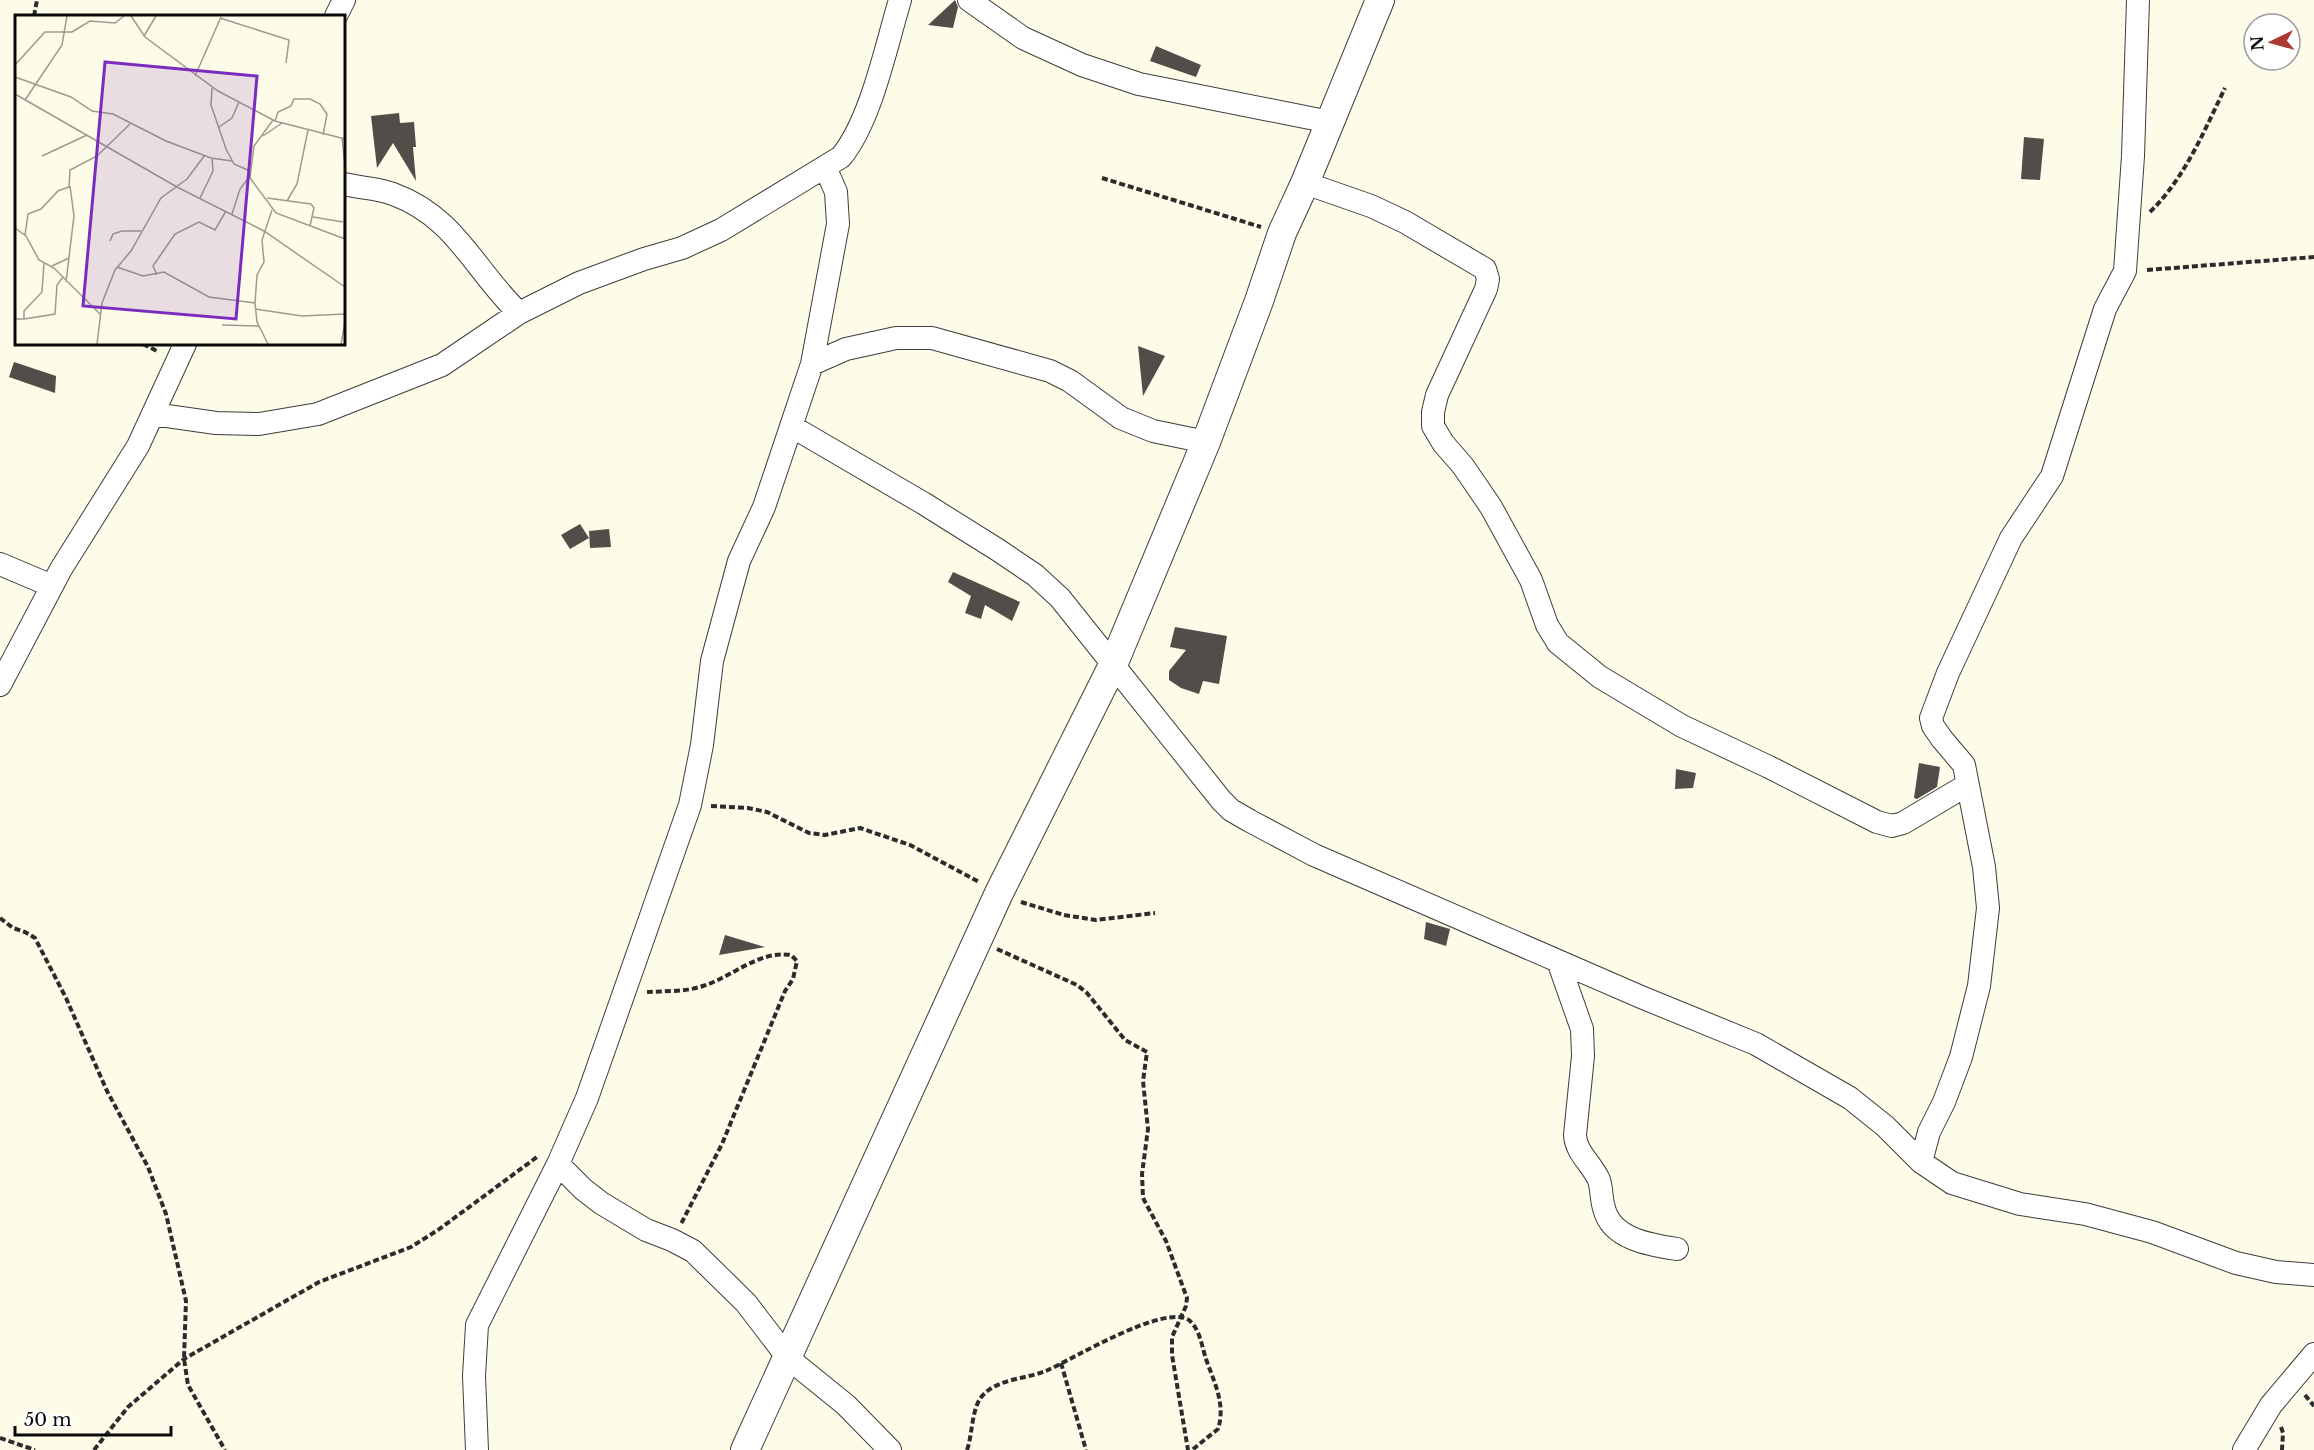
<svg xmlns="http://www.w3.org/2000/svg" width="2314" height="1450" font-family="'Libre Baskerville',serif">
<rect width="100%" height="100%" fill="#fdfce9"/>
<path fill="#524d48" d="M 955,0 L 958,7 L 953,28 L 928,25 Z
M 1156,46 L 1201,65 L 1196,77 L 1150,61 Z
M 399,113 L 400,123 L 414,122 L 416,147 L 413,147 L 416,181 L 393,143 L 377,168 L 371,116 Z
M 2024,137 L 2044,139 L 2040,180 L 2021,179 Z
M 1138,346 L 1165,356 L 1143,396 Z
M 14,362 L 56,376 L 55,393 L 9,377 Z
M 580,524 L 589,538 L 570,549 L 561,535 Z
M 609,529 L 611,547 L 590,548 L 589,531 Z
M 953,572 L 1020,602 L 1012,621 L 985,605 L 981,619 L 965,613 L 971,596 L 948,582 Z
M 1175,627 L 1227,636 L 1219,684 L 1203,681 L 1199,694 L 1181,688 L 1169,680 L 1169,671 L 1186,650 L 1170,647 Z
M 1919,763 L 1940,767 L 1937,787 L 1917,799 L 1914,798 Z
M 1676,769 L 1696,773 L 1693,788 L 1675,789 Z
M 1426,922 L 1450,929 L 1446,946 L 1424,939 Z
M 725,935 L 765,947 L 719,955 Z"/>
<g fill="none" stroke-linecap="round" stroke-linejoin="round">
<g stroke="#3d3d3d" stroke-width="24">
<path id="minor" d="M 969,0 L 1023,38 L 1082,65 L 1139,84 L 1330,122
M 336,16 L 344,0
M 1305,183 L 1371,206 L 1405,222 L 1485,269 L 1488,279 L 1486,289 L 1437,395 L 1433,412 L 1433,426 L 1443,443 L 1463,466 L 1491,507 L 1531,580 L 1547,625 L 1558,643 L 1600,677 L 1682,726 L 1769,767 L 1877,822 L 1892,826 L 1903,823 L 1967,785
M 344,184 C 360,188 378,188 393,194 C 456,217 474,270 519,313
M 812,364 L 846,349 L 896,338 L 932,338 L 1050,371 L 1070,381 L 1121,418 L 1153,431 L 1206,442
M 153,414 L 216,423 L 259,424 L 318,414 L 442,365 L 519,313 L 579,283 L 644,259 L 682,248 L 721,230 L 841,157 C 871,121 886,46 900,0
M 791,426 L 923,503 L 998,550 L 1035,575 L 1060,598 L 1221,800 L 1231,810 L 1250,821 L 1314,855 L 1641,997 L 1756,1044 L 1850,1098 L 1885,1126 L 1921,1162 L 1952,1183 L 2020,1204 L 2085,1214 L 2152,1232 L 2236,1263 L 2276,1272 L 2314,1275
M 0,564 L 52,586
M 0,685 L 61,569 L 138,446 L 185,344
M 1558,961 L 1582,1029 L 1583,1056 L 1575,1135 C 1576,1153 1592,1164 1599,1180 C 1602,1189 1601,1199 1604,1208 C 1611,1239 1650,1245 1677,1249
M 1921,1162 L 1929,1132 L 1944,1102 L 1961,1057 L 1979,986 L 1988,908 L 1984,867 L 1964,765 L 1942,739 L 1933,726 L 1931,718 L 1948,673 L 2011,538 L 2052,476 L 2105,309 L 2125,271 L 2133,156 L 2138,0
M 558,1164 L 583,1189 L 601,1203 L 646,1230 L 672,1240 L 693,1251 L 746,1303 L 788,1358 L 846,1405 L 890,1450
M 477,1450 L 474,1376 L 477,1325 L 558,1164 L 587,1098 L 690,805 L 702,745 L 712,661 L 739,561 L 764,507 L 812,364 L 838,224 L 836,192 L 825,167
M 2244,1450 L 2271,1405 L 2314,1354"/>
</g>
<g stroke="#3d3d3d" stroke-width="30">
<path id="tertiary" d="M 745,1450 L 999,893 L 1113,665 L 1206,442 L 1259,301 L 1282,233 L 1305,183 L 1380,0"/>
</g>
<path stroke="#2c2c2c" stroke-width="4" stroke-dasharray="6 3" stroke-linecap="butt" d="M 34,16 L 37,0
M 1102,178 L 1261,227
M 2150,212 C 2185,178 2204,131 2225,88
M 2147,270 L 2314,257
M 143,344 L 159,352
M 711,806 L 748,808 L 767,812 L 809,833 L 825,835 L 860,828 L 910,845 L 979,882
M 1021,902 L 1064,915 L 1096,920 L 1155,913
M 0,918 L 13,928 L 25,932 L 35,938 L 66,998 L 107,1091 L 148,1167 L 166,1214 L 186,1301 L 184,1359 L 188,1385 L 225,1450
M 997,949 L 1077,985 L 1087,993 L 1125,1040 L 1147,1052 L 1143,1081 L 1148,1129 L 1142,1174 L 1143,1198 L 1166,1241 L 1187,1298 L 1186,1306 L 1172,1337 L 1172,1355 L 1188,1450
M 647,992 C 665,991 685,992 703,986 C 732,977 759,950 791,955 L 797,961 L 793,979 L 785,991 L 722,1144 L 681,1224
M 1061,1363 L 1086,1450
M 2305,1395 L 2314,1406
M 2281,1427 L 2283,1433 L 2282,1450
M 0,1438 L 35,1450
M 94,1450 L 128,1407 L 184,1359 L 319,1282 L 411,1247 L 438,1230 L 537,1157
M 967,1450 C 973,1434 971,1406 984,1394 C 1000,1378 1028,1379 1048,1370 C 1071,1360 1168,1301 1190,1321 C 1200,1330 1202,1347 1206,1359 C 1214,1382 1226,1404 1218,1429 L 1192,1450"/>
<use href="#minor" stroke="#fff" stroke-width="22"/>
<use href="#tertiary" stroke="#fff" stroke-width="28"/>
</g>
<g transform="translate(15 15)">
<rect width="330" height="330" fill="#fdfce9"/>
<path fill="none" stroke="#9c9b90" stroke-width="1.5" d="M 116,1 L 130,22 L 203,76 L 260,106 L 330,124M 205,3 L 274,25 L 271,48M 129,21 L 141,1M 0,50 L 30,17 L 57,17 L 75,6 L 100,8 L 109,1M 180,61 L 206,2M 0,62 L 56,82 L 77,96 L 98,99 L 151,126 L 196,143 L 217,146M 197,73 L 196,90 L 211,134 L 219,149 L 235,156M 0,79 L 162,172 L 249,216 L 330,272M 10,85 L 47,30 L 52,1M 258,105 L 239,131 L 235,163 L 261,198 L 330,224M 260,106 L 263,97 L 276,91 L 279,84 L 295,84 L 305,89 L 312,99 L 308,120M 204,112 L 217,103 L 224,87M 248,121 L 267,108M 327,123 L 330,150M 27,141 L 72,120M 185,183 L 198,156 L 197,143M 252,183 L 296,189 L 299,193 L 295,211M 272,186 L 282,169 L 293,115M 217,199 L 225,174 L 235,161M 298,202 L 328,207M 0,213 L 11,221 L 24,245 L 39,253 L 85,299M 10,220 L 13,199 L 26,194 L 43,176 L 54,172 L 55,155 L 82,141 L 115,109M 329,223 L 330,188M 95,226 L 98,219 L 107,216 L 126,216M 37,251 L 54,243M 102,252 L 128,261 L 149,257 L 194,282 L 240,288M 142,260 L 138,251 L 160,219 L 184,207 L 200,215 L 211,196M 51,267 L 59,201 L 55,171M 240,294 L 287,301 L 330,299M 0,304 L 9,304 L 9,296 L 27,277 L 29,248M 9,304 L 40,299 L 42,270 L 48,262M 207,310 L 243,311M 82,329 L 87,288 L 100,255 L 116,236 L 146,183 L 172,164 L 190,140M 253,329 L 242,307 L 240,288 L 242,260 L 249,247 L 247,225 L 257,195M 326,329 L 330,307"/>
<path fill="#7b2cbf" fill-opacity="0.15" stroke="#7b2cbf" stroke-width="3" d="M 90,47 L 242,61 L 221,304 L 68,291 Z"/>
<rect width="330" height="330" fill="none" stroke="#0a0a0a" stroke-width="3"/>
</g>
<g transform="translate(2272 42) rotate(265)"><circle r="28" fill="#ffffff" stroke="#9d9d9d" stroke-width="1.5"/>
<path d="M0-4.5L10 22L0 15L-10 22Z" fill="#ad3930"/>
<text y="-9" font-size="16" font-weight="bold" text-anchor="middle" fill="#0a0a0a">N</text>
</g>
<path d="M15 1426v9h156v-9" fill="none" stroke="#0a0a0a" stroke-width="3"/>
<text x="24" y="1426" font-size="18" fill="#0a0a0a" stroke="#ffffff" stroke-width="4.5" paint-order="stroke">50 m</text>
</svg>
